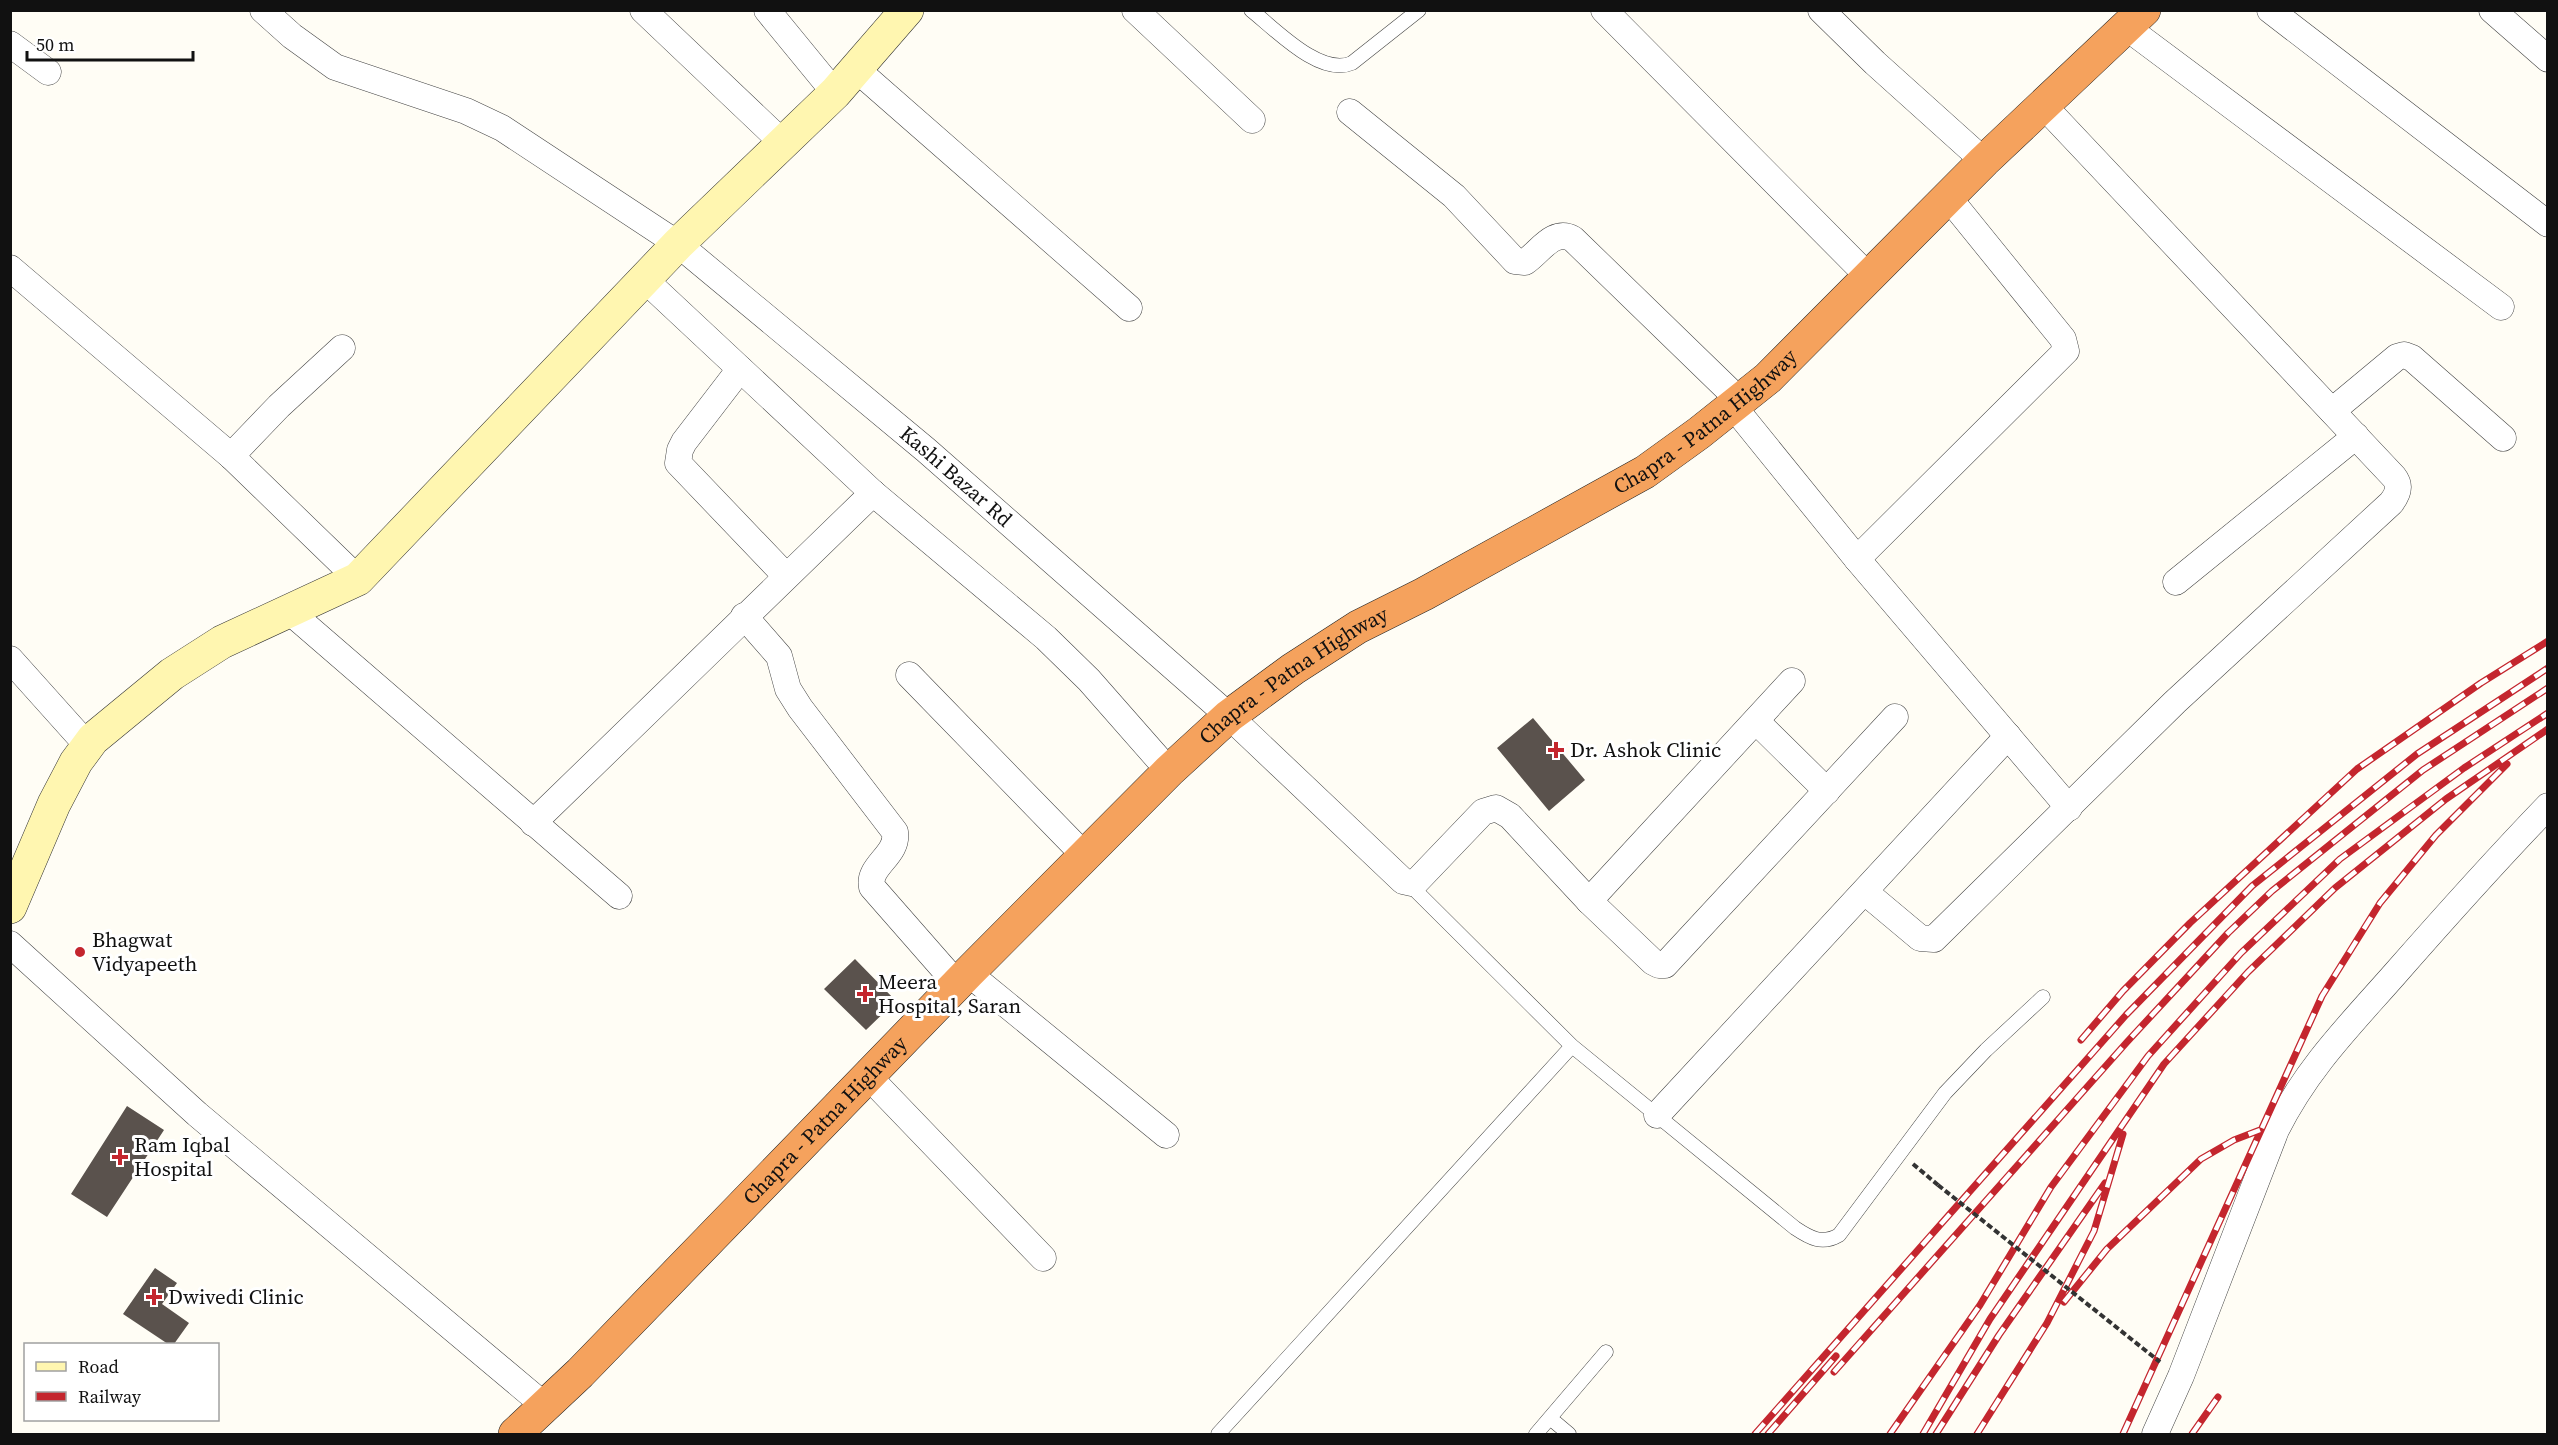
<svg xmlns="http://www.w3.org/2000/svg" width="2558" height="1445" font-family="'Source Serif 4',serif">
<rect width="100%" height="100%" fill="#fffdf5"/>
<path fill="#5a524d" d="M 1533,718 L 1585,780 L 1549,811 L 1497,748 Z
M 855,959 L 896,1001 L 866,1030 L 824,989 Z
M 127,1106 L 164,1130 L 107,1217 L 71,1194 Z
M 155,1268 L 177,1283 L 162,1304 L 189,1323 L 174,1344 L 168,1344 L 123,1314 Z"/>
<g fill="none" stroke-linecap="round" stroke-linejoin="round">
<g stroke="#444" stroke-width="15">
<path id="lane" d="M 1251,10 C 1275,29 1320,77 1352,63 L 1419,10
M 1408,883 L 1572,1046 L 1795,1228 C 1810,1238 1822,1245 1839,1235 L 1945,1093 L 1986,1050 L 2043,997
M 1550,1418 L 1569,1434
M 1218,1434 L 1572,1046
M 1536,1434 L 1606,1352"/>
</g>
<g stroke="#444" stroke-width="27">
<g id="street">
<path id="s1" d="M 263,10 L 292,36 L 335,67 L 466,111 L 502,128 L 678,244 L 926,450 L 1229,716 L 1403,881 L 1412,883 L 1416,882 L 1483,812 L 1496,808 L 1510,816 L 1589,901 L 1653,962 L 1659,965 L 1665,965 L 1895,717"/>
<path d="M 643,10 L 783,143"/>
<path d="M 767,10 L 835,93"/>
<path d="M 1135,10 L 1252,120"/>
<path d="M 1604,10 L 1869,277"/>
<path d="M 1821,10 L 1875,63 L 1984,161"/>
<path d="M 2270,10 L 2548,224"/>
<path d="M 2492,10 L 2548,59"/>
<path d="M 2126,27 L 2501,307"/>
<path d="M 10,44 L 48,72"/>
<path d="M 856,69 L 1129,308"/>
<path d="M 1350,112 L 1454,196 L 1515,261 L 1525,262 C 1540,252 1553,228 1573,239 L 1740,401"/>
<path d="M 10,268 L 231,456 L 358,579"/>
<path d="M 644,279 L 873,493 L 1046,638 L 1089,680 L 1169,771"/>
<path d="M 740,369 L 684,442 L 680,450 L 678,463 L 786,576"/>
<path d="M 1733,406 L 1857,559 L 2069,808"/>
<path d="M 2332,411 L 2397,357 L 2404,355 L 2412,358 L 2503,438"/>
<path d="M 231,456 L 279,406 L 342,348"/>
<path d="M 1857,559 L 2066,351 L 2063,339 L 1948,197"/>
<path d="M 2176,582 L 2356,436"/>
<path d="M 289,611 L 619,896"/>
<path d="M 744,616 L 779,656 L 788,689 L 800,708 L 895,832 C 899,855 867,866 872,887 L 957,984"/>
<path d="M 10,659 L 88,746"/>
<path d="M 909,675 L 1085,856"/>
<path d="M 1756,721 L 1827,791"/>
<path d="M 533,823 L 873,493"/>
<path d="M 1865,892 L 1920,938 L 1934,939 L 2175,702 L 2391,503 C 2398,494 2401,486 2394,477 L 2043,105"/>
<path d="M 1589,901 L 1792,681"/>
<path d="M 10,944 L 197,1114 L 545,1406"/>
<path d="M 968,973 L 1166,1135"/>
<path d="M 868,1076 L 1043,1258"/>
<path d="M 1657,1115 L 2008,736"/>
<path d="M 2155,1434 L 2181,1376 L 2276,1130 C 2307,1068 2349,1026 2394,975 C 2444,918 2495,861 2548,806"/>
</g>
</g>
<g stroke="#333" stroke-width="34">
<path id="secondary" d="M 10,907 L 54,804 L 76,762 L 93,739 L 172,674 L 222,642 L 358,579 L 678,244 L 835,93 L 907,10"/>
</g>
<g stroke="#222" stroke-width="34">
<g id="highway">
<path id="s2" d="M 515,1434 L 580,1373 L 968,973 L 1169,771 L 1229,716 L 1293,669 L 1358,627 L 1424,594 L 1645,472 L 1699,433 L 1768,378 L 1984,161 L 2144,10"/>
</g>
</g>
<path stroke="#333" stroke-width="4" stroke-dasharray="6 3" stroke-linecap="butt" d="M 1913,1164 L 1938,1185"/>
<use href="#lane" stroke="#fff" stroke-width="14"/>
<use href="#street" stroke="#fff" stroke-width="26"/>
<use href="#secondary" stroke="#fff6b0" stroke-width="33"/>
<use href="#highway" stroke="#f5a25d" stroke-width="33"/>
<g stroke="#c4262e" stroke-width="7">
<path id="rail" d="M 2081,1040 L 2123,991 L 2190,923 L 2357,769 L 2481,683 L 2548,641
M 2064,1302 L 2107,1249 L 2201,1159 L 2234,1140 L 2260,1130
M 1834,1372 L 2127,1042 L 2228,933 L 2272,891 L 2423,770 L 2548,688
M 1755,1434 L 2126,1015 L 2252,886 L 2417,754 L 2548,668
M 1768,1434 L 1836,1356
M 1890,1434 L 1980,1305 L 2051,1187 L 2148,1056 L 2241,953 L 2340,859 L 2464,768 L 2548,713
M 1923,1434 L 1990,1319 L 2164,1064 L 2248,972 L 2335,888 L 2446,799 L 2548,729
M 1936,1434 L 1999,1335 L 2105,1183
M 1977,1434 L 2047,1323 L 2094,1231 L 2123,1134
M 2123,1434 L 2322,996 L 2380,903 L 2436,835 L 2507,764
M 2192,1434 L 2218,1397"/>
</g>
<use href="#rail" stroke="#fff" stroke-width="4.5" stroke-dasharray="14" stroke-linecap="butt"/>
<path stroke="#333" stroke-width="4" stroke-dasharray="6 3" stroke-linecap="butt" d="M 1938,1185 L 2160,1362"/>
</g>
<g fill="#c4262e" stroke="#fff" stroke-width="2">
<path d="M1553 741h6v6h6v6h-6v6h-6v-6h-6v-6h6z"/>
<circle cx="80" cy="952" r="6"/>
<path d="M862 985h6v6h6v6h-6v6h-6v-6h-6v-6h6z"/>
<path d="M117 1148h6v6h6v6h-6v6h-6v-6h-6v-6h6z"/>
<path d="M151 1288h6v6h6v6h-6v6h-6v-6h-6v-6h6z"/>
</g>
<g text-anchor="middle" stroke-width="6" stroke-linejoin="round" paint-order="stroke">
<g font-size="21" fill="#111" stroke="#fff">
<text dy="7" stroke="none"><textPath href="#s2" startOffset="1574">Chapra - Patna Highway</textPath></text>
<text dy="7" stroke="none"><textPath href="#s1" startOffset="843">Kashi Bazar Rd</textPath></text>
<text dy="7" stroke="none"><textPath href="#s2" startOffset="1089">Chapra - Patna Highway</textPath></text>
<text dy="7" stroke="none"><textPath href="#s2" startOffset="441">Chapra - Patna Highway</textPath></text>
</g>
<g font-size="21" fill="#111" stroke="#fff" text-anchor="start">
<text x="1570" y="757">Dr. Ashok Clinic</text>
<text x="92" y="947">Bhagwat<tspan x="92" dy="24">Vidyapeeth</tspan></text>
<text x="878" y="989">Meera<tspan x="878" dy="24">Hospital, Saran</tspan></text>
<text x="134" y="1152">Ram Iqbal<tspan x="134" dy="24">Hospital</tspan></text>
<text x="168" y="1304">Dwivedi Clinic</text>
</g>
</g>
<rect width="2558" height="1445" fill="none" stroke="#111111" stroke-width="24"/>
<rect x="24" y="1343" width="195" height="78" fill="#ffffff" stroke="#a0a0a0" stroke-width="1.5"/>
<rect x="36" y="1362" width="30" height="9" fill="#fff6b0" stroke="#a0a0a0" stroke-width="1.5"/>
<text x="78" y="1373" font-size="18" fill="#111111">Road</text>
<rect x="36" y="1392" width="30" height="9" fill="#c4262e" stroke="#a0a0a0" stroke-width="1.5"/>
<text x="78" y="1403" font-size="18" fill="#111111">Railway</text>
<path d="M27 51v9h166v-9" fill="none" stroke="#111111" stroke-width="3"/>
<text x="36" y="51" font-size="18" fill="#111111" stroke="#ffffff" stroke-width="4.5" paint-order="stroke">50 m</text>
</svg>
